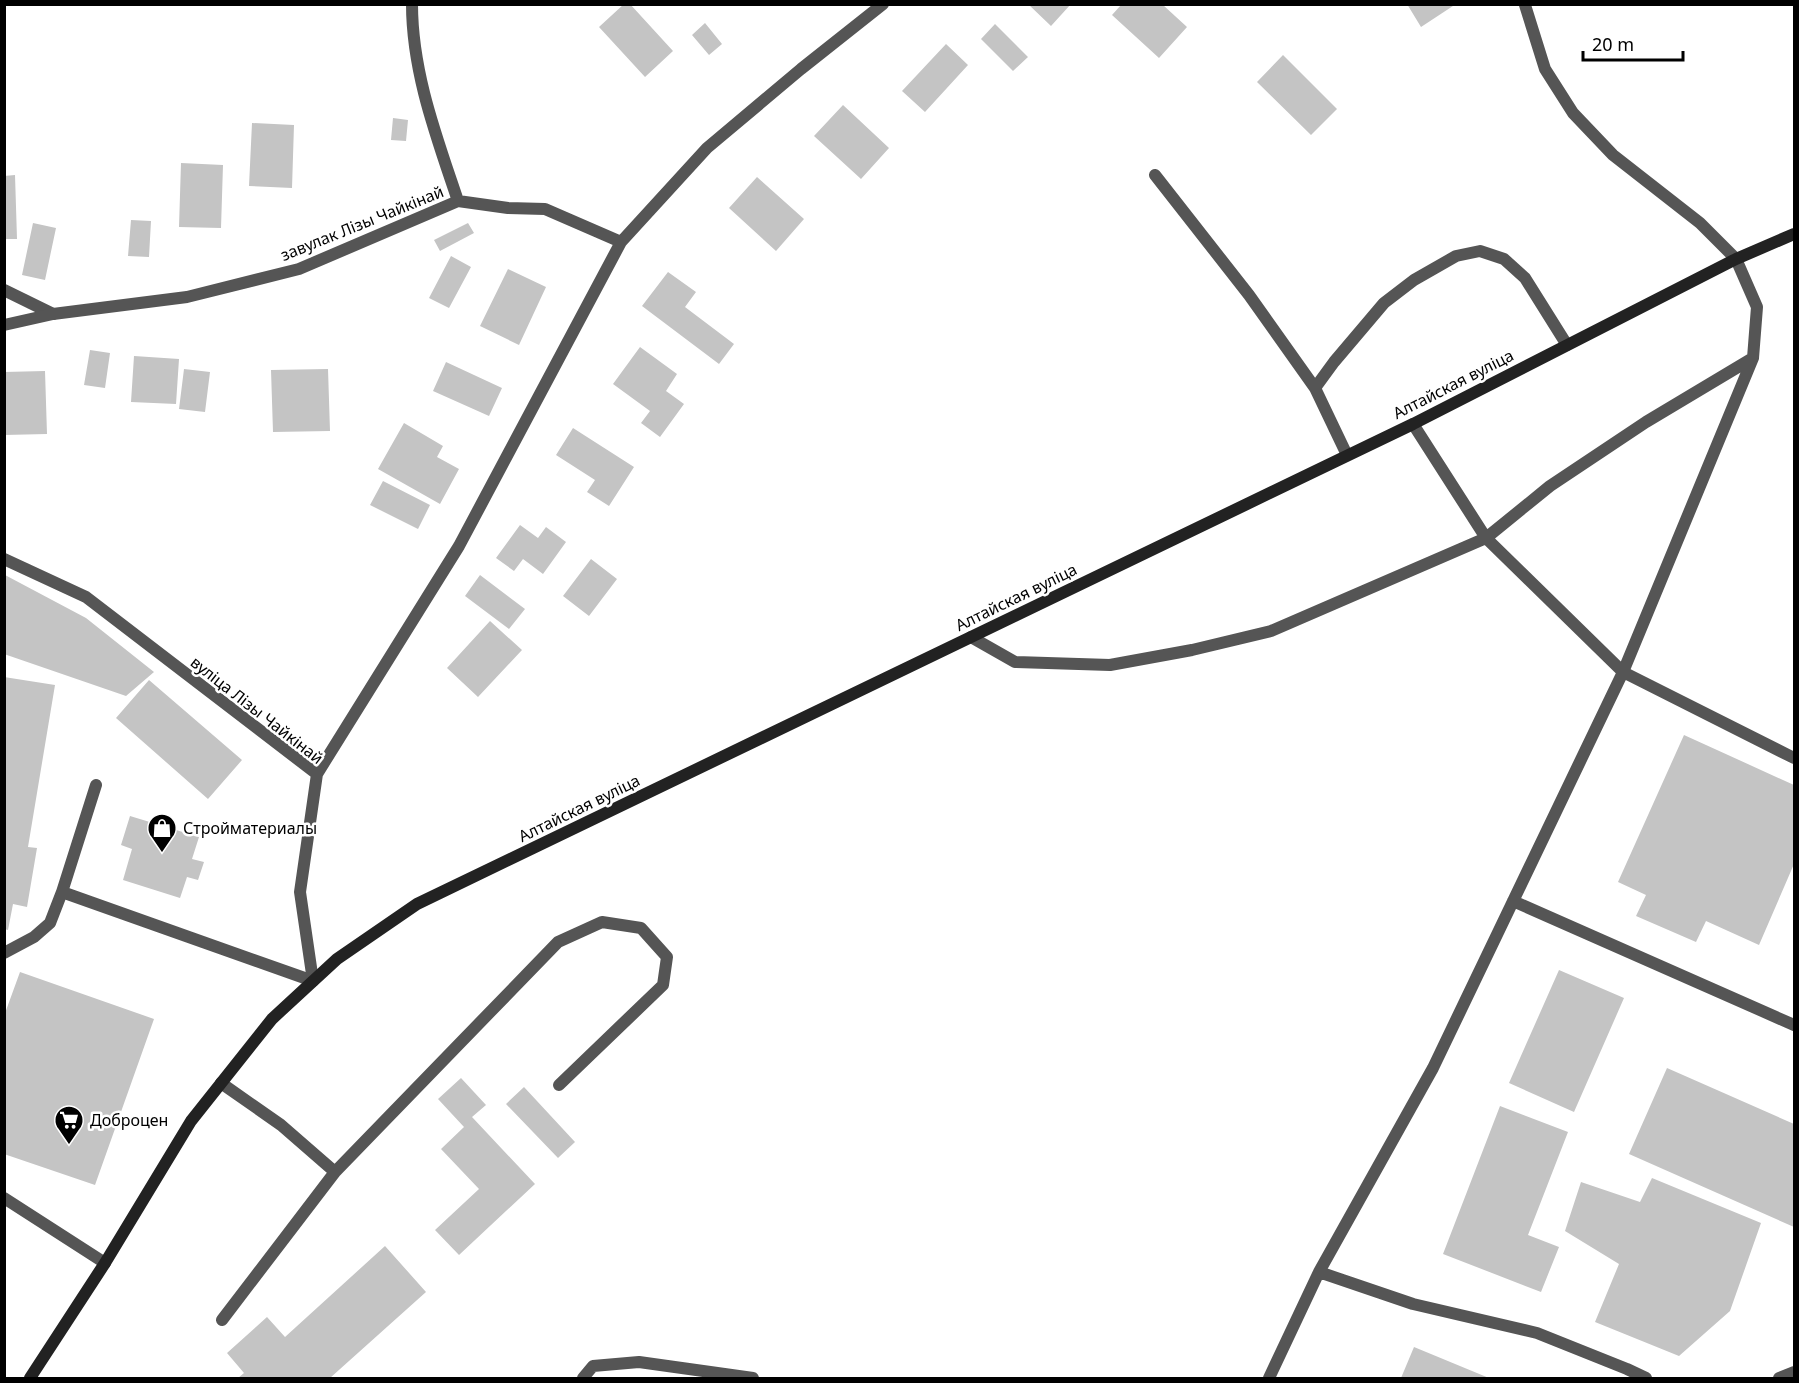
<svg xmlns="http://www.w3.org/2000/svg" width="1799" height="1383" font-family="'Noto Sans',sans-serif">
<rect width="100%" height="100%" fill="#fff"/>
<path fill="#c4c4c4" d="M 624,4 L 630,4 L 673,51 L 645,77 L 599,27 Z
M 1028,4 L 1071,4 L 1051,26 Z
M 1407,4 L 1456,4 L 1421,27 Z
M 1121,5 L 1163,5 L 1187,27 L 1159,58 L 1112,15 Z
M 705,23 L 722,44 L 709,55 L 692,35 Z
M 995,24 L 1028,57 L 1013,71 L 981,39 Z
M 946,44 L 968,65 L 925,112 L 902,91 Z
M 1283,55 L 1337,109 L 1311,135 L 1257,82 Z
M 843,105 L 889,148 L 861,179 L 814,136 Z
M 393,118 L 408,120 L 406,141 L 391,140 Z
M 252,123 L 294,125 L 292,188 L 249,186 Z
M 181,163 L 223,165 L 221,228 L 179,227 Z
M 15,175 L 17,239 L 4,239 L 4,176 Z
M 757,177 L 804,219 L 776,251 L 729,208 Z
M 131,220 L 151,221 L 149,257 L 128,256 Z
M 33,223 L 56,228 L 45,280 L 22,275 Z
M 468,223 L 474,233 L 440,251 L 434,240 Z
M 451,256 L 471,267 L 449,308 L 429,298 Z
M 508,269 L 546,287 L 519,345 L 480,326 Z
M 668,272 L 696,292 L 685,307 L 734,344 L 719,364 L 642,306 Z
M 640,347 L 677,374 L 666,391 L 684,404 L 660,437 L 641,423 L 650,411 L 613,384 Z
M 90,350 L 110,353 L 105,388 L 84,385 Z
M 134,356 L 179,359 L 176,404 L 131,402 Z
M 446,362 L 502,388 L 489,416 L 433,391 Z
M 184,369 L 210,372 L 205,412 L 179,409 Z
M 328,369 L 330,431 L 273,432 L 271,370 Z
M 45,371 L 47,434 L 4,435 L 4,372 Z
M 404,423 L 443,446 L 437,457 L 459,469 L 440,504 L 378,469 Z
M 573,428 L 634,467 L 609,506 L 587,492 L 595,480 L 556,455 Z
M 383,481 L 430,505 L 418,529 L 370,505 Z
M 520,525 L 538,538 L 546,527 L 566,542 L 543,574 L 523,559 L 514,571 L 496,558 Z
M 591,559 L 617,579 L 589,616 L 563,596 Z
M 5,575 L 86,618 L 154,672 L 126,696 L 4,654 Z
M 480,575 L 525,609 L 509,629 L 465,596 Z
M 490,621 L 522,650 L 478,697 L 447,668 Z
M 4,677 L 55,685 L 28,847 L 37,848 L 27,907 L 13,904 L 8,930 L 4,929 Z
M 149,680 L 242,760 L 208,799 L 116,718 Z
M 1684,735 L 1794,785 L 1794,864 L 1759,945 L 1706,921 L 1696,942 L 1636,916 L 1646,895 L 1618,882 Z
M 130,816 L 199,837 L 192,859 L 204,862 L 198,880 L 187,877 L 180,898 L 123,880 L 132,849 L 121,845 Z
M 1559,970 L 1624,998 L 1574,1112 L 1509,1083 Z
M 20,972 L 154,1019 L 95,1185 L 4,1154 L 4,1016 Z
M 1667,1068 L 1794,1124 L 1794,1227 L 1629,1154 Z
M 461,1078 L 486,1105 L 472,1117 L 535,1184 L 459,1255 L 435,1230 L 479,1189 L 441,1149 L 464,1127 L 438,1099 Z
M 524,1087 L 575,1142 L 558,1158 L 506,1104 Z
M 1500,1106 L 1568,1132 L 1528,1235 L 1559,1247 L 1541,1292 L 1443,1254 Z
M 1652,1178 L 1761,1223 L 1730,1311 L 1679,1356 L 1595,1322 L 1619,1264 L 1565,1231 L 1581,1182 L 1640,1202 Z
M 385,1246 L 426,1292 L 330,1378 L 238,1378 L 244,1373 L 227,1353 L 267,1317 L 285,1337 Z
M 1414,1347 L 1489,1378 L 1401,1378 Z"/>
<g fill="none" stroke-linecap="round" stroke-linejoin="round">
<path stroke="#555" stroke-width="12" d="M 1155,175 L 1249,295 L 1315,388
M 4,290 L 53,314
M 1413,424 L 1486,538 L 1623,672 L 1794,758
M 1347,455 L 1315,388 L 1334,362 L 1384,303 L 1414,280 L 1456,256 L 1480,251 L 1504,259 L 1525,278 L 1567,345
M 971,637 L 1015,662 L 1110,665 L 1192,650 L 1271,631 L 1486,538 L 1550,486 L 1646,422 L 1753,358
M 96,785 L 62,892 L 313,981
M 1513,901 L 1794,1025
M 4,953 L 34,937 L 50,923 L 62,892
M 221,1083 L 281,1125 L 335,1172 L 558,942 L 602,922 L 641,928 L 667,957 L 663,985 L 559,1085
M 4,1198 L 105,1263
M 1319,1272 L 1413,1304 L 1537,1333 L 1627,1369 L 1646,1378
M 222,1320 L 335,1172
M 583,1378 L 593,1366 L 639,1362 L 753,1378
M 1269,1378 L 1319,1272 L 1433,1068 L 1623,672 L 1753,358 L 1757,307 L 1736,259
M 1779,1378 L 1794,1372"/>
<path stroke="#555" stroke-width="12" d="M 412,4 C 412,73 437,138 458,201
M 1525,5 L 1545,69 L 1573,113 L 1613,155 L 1700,223 L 1736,259
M 4,325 L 53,314 L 187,297 L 299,269 L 458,201 L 508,208 L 545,209 L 621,242
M 4,559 L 86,597 L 317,774 L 300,892 L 313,981
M 317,774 L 459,546 L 621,242 L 707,148 L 801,69 L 883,4"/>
<path stroke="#222" stroke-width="12" d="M 30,1378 L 105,1263 L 191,1121 L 272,1019 L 337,959 L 417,904 L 1413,424 L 1736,259 L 1794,234"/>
</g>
<defs>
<g id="shop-pin" transform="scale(1.5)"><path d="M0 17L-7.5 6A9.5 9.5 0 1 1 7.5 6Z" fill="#000" stroke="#fff"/><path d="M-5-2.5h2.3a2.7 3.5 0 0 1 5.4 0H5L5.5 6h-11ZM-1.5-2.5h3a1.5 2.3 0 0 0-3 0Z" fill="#fff"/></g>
<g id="supermarket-pin" transform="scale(1.5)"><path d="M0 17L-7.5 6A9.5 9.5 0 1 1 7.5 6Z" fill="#000" stroke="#fff"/><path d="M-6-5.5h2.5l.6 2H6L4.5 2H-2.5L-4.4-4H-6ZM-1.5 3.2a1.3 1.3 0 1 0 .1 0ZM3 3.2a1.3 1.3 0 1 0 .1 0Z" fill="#fff"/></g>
</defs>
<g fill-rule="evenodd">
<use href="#shop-pin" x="162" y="828"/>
<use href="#supermarket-pin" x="69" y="1120"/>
</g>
<g text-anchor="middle" stroke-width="5" stroke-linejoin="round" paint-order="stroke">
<g font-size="16" fill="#000" stroke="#fff">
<text transform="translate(362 223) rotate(-22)" y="6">завулак Лізы Чайкінай</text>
<text transform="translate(1453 384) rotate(-27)" y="6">Алтайская вуліца</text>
<text transform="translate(1016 597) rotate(-26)" y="6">Алтайская вуліца</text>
<text transform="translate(257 710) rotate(38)" y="6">вуліца Лізы Чайкінай</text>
<text transform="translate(579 808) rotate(-26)" y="6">Алтайская вуліца</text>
</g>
<g font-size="16" fill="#000" stroke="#fff" text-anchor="start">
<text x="183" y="834">Стройматериалы</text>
<text x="90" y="1126">Доброцен</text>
</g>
</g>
<rect width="1799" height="1383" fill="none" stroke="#000000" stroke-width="12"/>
<path d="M1583 51v9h100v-9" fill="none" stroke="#000000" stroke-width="3"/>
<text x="1592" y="51" font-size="18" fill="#000000" stroke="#ffffff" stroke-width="4.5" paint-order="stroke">20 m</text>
</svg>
